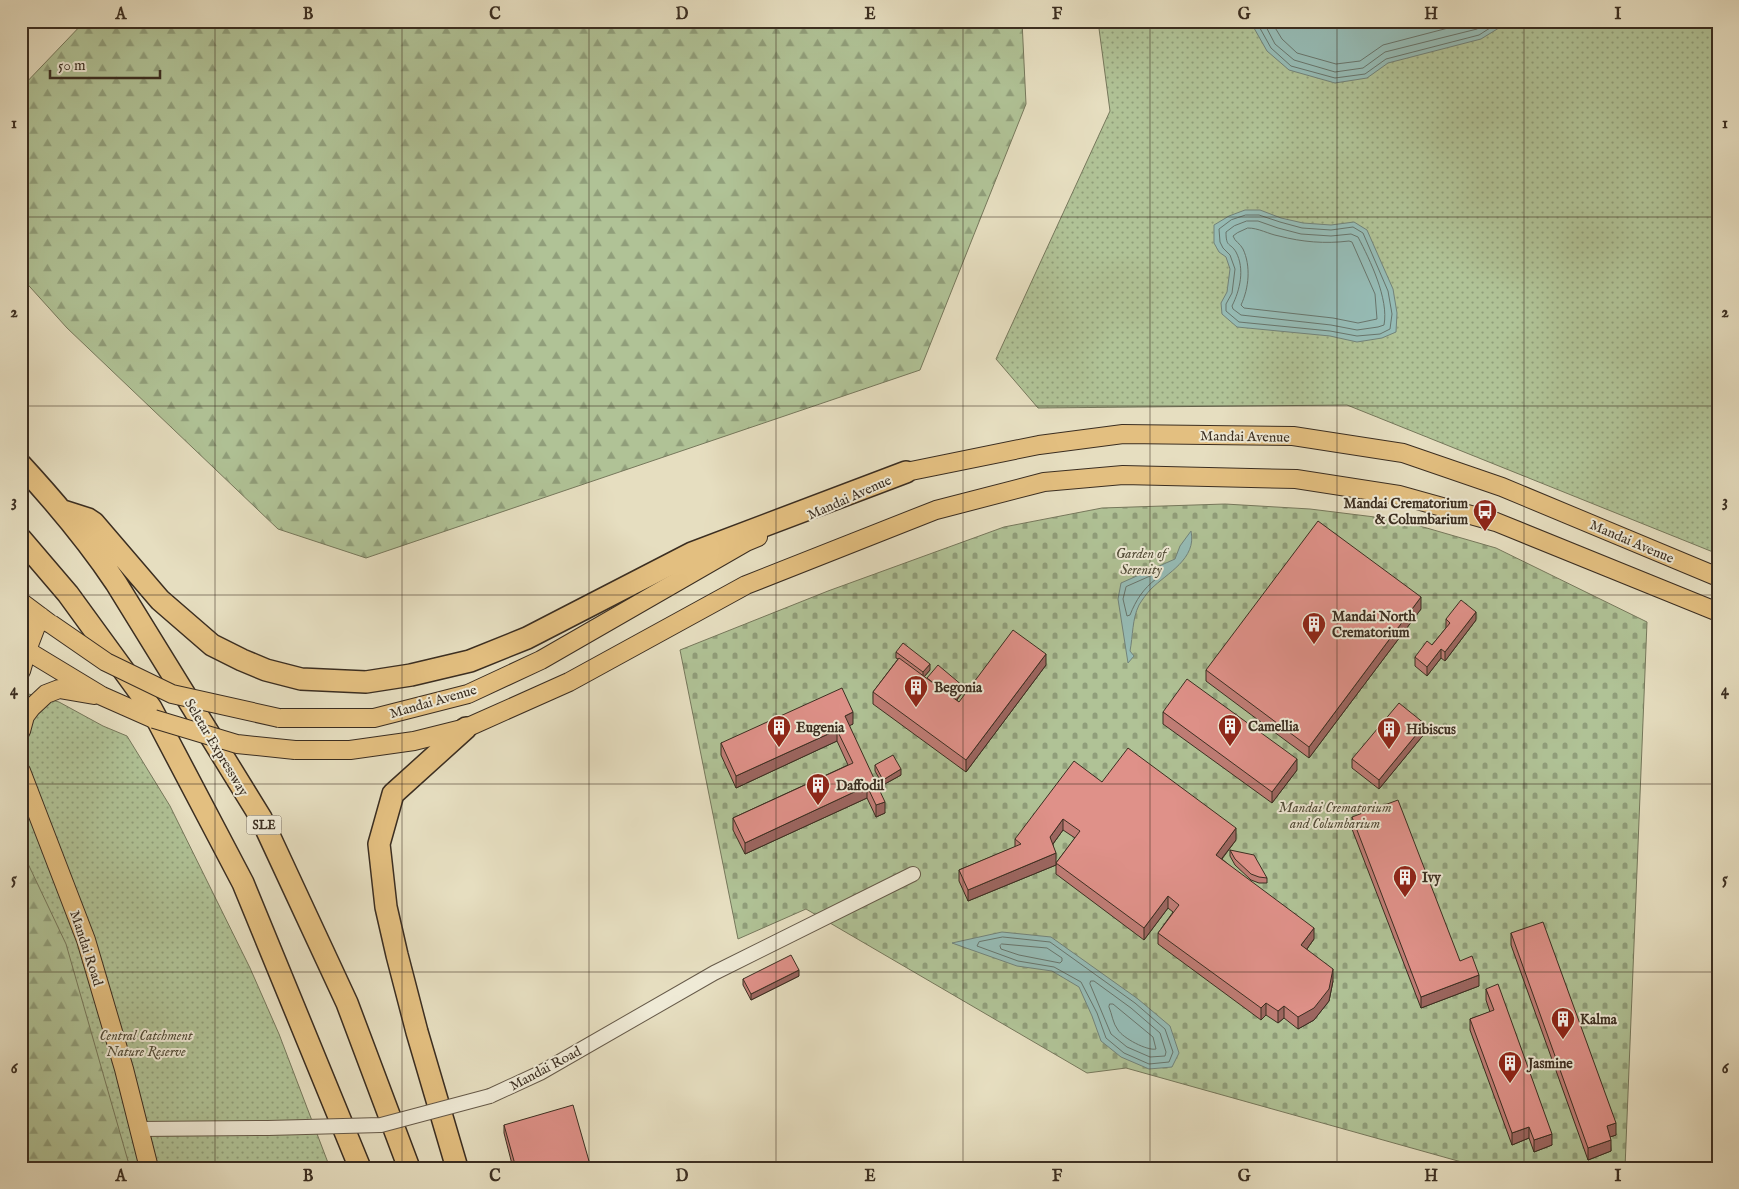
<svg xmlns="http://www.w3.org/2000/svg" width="1739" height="1189" font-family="'IM FELL English',serif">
<defs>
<pattern id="green-dots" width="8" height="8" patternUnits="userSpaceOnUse" patternTransform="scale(1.25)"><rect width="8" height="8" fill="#b0c296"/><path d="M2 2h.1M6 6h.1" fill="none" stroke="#909e7a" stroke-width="1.8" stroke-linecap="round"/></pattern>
<pattern id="forest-firs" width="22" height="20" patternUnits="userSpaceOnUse" patternTransform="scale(1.25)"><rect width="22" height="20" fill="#b0c296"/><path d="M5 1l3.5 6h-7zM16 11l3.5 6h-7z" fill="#909e7a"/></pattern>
<pattern id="cemetery-stones" width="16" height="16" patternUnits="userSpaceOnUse" patternTransform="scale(1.25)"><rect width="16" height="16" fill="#b0c296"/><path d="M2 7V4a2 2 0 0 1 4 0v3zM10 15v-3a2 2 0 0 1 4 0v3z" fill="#909e7a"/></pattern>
</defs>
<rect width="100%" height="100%" fill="#e6dec0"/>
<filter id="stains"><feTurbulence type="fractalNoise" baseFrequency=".004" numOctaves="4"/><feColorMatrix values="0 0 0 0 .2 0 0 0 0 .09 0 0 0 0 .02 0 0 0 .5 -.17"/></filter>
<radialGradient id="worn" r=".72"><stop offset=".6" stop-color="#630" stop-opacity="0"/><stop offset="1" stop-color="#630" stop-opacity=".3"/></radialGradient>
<path fill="url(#green-dots)" stroke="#76785c" d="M 1098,21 L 1718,21 L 1718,554 L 1347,405 L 1038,408 L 996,359 L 1110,111 Z
M 21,692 L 59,702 L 103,726 L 127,736 L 170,806 L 250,968 L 279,1034 L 330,1168 L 21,1168 Z"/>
<path fill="url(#forest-firs)" stroke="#76785c" d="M 85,21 L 1022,21 L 1026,104 L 920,370 L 366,558 L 278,529 L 67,328 L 21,277 L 21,88 Z
M 21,849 L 66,944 L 130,1168 L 21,1168 Z"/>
<path fill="url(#cemetery-stones)" stroke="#76785c" d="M 1225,504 L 1310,509 L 1399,520 L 1496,548 L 1647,622 L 1625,1168 L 1483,1168 L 1126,1068 L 1087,1073 L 806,909 L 738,939 L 680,650 L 828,591 L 1004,527 L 1102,508 Z"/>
<path fill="#96bcb6" stroke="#72837a" d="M 1250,21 L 1506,21 L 1507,23 L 1481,39 L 1388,63 L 1367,78 L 1335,83 L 1289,70 L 1267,51 Z
M 1245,210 L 1260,210 L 1281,218 L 1303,223 L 1331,225 L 1354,222 L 1367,230 L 1393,289 L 1397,313 L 1396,332 L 1382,338 L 1357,342 L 1330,336 L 1237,327 L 1222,314 L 1221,303 L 1227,292 L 1230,269 L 1226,257 L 1219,252 L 1214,243 L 1214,225 L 1229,216 Z
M 1191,531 C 1197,559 1167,573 1151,589 C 1147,593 1142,600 1139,605 C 1132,619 1133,636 1130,651 L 1134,656 L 1128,663 L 1118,599 L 1121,583 L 1175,559 L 1180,546 Z
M 1002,932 L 1051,937 L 1138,999 L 1170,1026 L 1179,1053 L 1172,1067 L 1149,1069 L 1121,1057 L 1101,1041 L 1092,1016 L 1079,987 L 1052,971 L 1017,966 L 952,943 Z"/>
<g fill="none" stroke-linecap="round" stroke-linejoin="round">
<path stroke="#68756c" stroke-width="1" d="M 1256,21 L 1271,48 L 1291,66 L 1335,78 L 1365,74 L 1386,59 L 1479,35 L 1501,21
M 1263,21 L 1275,44 L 1294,60 L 1335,72 L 1363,68 L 1385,52 L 1477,29 L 1489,21
M 1271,21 L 1282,39 L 1297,53 L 1336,64 L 1360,61 L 1383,45 L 1475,21
M 1246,215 L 1259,215 L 1280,222 L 1302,228 L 1331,230 L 1353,227 L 1363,233 L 1388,291 L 1392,314 L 1390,329 L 1380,334 L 1357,336 L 1330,331 L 1239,322 L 1226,311 L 1226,304 L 1232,293 L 1235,269 L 1230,255 L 1223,248 L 1220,242 L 1219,229 L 1231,220 Z
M 1247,221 L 1258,221 L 1278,228 L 1301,234 L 1331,236 L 1351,234 L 1358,237 C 1370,260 1389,299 1384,325 L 1378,327 L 1357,330 L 1331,325 L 1241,315 L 1233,309 L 1232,306 C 1240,290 1245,269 1236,252 C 1230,242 1226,248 1226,232 L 1234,226 Z
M 1248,228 C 1259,228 1268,234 1279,236 C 1302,242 1325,244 1349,241 L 1352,242 L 1375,294 L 1377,319 L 1358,323 L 1333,318 L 1244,308 L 1241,305 C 1249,288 1251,266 1243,249 C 1240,243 1235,242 1233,236 L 1237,233 Z
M 1153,575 L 1156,576 L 1156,579 C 1143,589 1136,600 1130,615 L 1127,616 L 1123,599 L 1126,587 Z
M 1003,937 L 1050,942 L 1135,1003 L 1165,1029 L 1173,1052 L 1169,1062 L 1149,1064 L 1124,1053 L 1106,1038 L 1097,1013 L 1081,982 L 1054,967 L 1018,961 L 977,946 L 979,942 Z
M 1002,944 L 1047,948 L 1062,958 L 1062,961 L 1060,963 L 1019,955 L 1001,949 L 1000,946 Z
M 1091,981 L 1094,981 L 1131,1008 L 1160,1033 L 1166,1052 L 1165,1056 L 1150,1057 L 1127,1047 L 1111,1034 L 1090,984 Z
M 1110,1004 L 1113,1004 L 1153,1037 L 1156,1049 C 1147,1051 1123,1038 1118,1030 C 1113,1024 1112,1014 1109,1007 Z"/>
<g stroke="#665a49" stroke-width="16">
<path id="minor" d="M 490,1096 L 540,1073 L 714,973 L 913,874
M 138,1129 L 268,1128"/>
</g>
<g stroke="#3b2e21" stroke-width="20">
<path id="major" d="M 894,477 L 906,472 L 1039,445 L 1123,434 L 1293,436 L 1403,453 L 1502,487 L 1718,577
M 21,602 L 49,623
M 21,647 L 102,696 L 154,719
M 21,671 L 27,650 L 40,616
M 279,718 L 374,718 L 468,694 L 541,660 L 746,542 L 758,537
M 21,731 L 25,716 L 31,708 L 46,694 L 59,689 L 94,695
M 295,750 L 350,750 L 414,741 L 466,728 L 569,682 L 746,585 L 936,510 L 1044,482 L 1123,475 L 1296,479 L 1399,495 L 1496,522 L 1718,612
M 21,771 L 86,940 L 124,1069 L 149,1168"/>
</g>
<g stroke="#3b2e21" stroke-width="24">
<path id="highway" d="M 21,465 C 56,503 88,541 116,583 L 261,818 L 347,1003 L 409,1168
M 63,511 L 88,519 L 94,523 L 160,600 L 212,645 L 242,660 L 266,670 L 301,679 L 366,682 L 411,675 L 470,661 L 527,638 L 692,553 L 906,472
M 21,539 L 68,594 L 151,708 L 243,883 L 360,1168
M 457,1168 L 417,1032 L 397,955 L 386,907 L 379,844 L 393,794 L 466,728"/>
</g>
<use href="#minor" stroke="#efead6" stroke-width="14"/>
<use href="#major" stroke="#e3bf80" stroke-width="18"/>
<use href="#highway" stroke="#e3bf80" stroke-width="21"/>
<g stroke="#665a49" stroke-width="16" stroke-linecap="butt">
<path id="minor-bridge" d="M 268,1128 L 381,1125 L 490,1096"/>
</g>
<g stroke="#3b2e21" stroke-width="20" stroke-linecap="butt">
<path id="major-bridge" d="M 51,624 L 106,662 L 172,694 L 279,718
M 154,719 L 237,744 L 295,750"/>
</g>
<use href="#minor-bridge" stroke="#efead6" stroke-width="14"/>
<use href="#major-bridge" stroke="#e3bf80" stroke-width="18"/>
</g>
<path fill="#c07d76" stroke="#3b2e21" d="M 1421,609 L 1309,758 L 1206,681 L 1206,670 Z
M 1446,619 L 1476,620 L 1445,661 L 1441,658 L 1427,676 L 1415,666 L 1415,657 L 1432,645 L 1446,628 Z
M 896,652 L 930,670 L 924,677 L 927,679 L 963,692 L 957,700 L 959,702 L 1046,665 L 966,772 L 873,704 L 873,692 L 898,659 L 896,658 Z
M 1163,712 L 1297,770 L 1272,803 L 1163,724 Z
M 853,724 L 849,725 L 885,813 L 876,817 L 867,798 L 745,854 L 733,830 L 733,818 L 848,765 L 837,741 L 736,788 L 721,755 L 721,743 Z
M 1425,733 L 1379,789 L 1352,768 L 1352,759 Z
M 875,765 L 901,775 L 883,785 L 875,771 Z
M 1102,782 L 1236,840 L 1222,859 L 1314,939 L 1307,949 L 1333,981 L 1329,1001 L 1314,1020 L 1298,1029 L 1284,1018 L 1278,1023 L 1266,1015 L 1261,1020 L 1158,944 L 1158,933 L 1173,912 L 1168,908 L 1144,940 L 1056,874 L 1056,863 L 1075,838 L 1063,830 L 1053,844 L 1056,865 L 968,901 L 959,881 L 959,870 L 1015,847 L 1015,839 Z
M 1352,817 L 1460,961 L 1479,986 L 1421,1008 L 1352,829 Z
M 1230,850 L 1267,878 L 1267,883 L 1259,883 L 1251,880 L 1235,865 L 1230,856 Z
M 1511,933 L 1616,1135 L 1610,1137 L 1611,1151 L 1588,1160 L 1511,945 Z
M 799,976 L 751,1000 L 743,985 L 743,979 Z
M 1486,989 L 1552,1145 L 1534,1152 L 1529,1138 L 1512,1145 L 1470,1030 L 1470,1019 L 1490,1012 L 1486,1000 Z
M 504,1125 L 591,1168 L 513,1168 L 504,1133 Z"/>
<path fill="#9c6660" stroke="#3b2e21" d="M 1421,597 L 1421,609 L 1309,758 L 1309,747 Z
M 1476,612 L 1476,620 L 1445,661 L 1445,652 Z
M 1441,649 L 1441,658 L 1427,676 L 1427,667 Z
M 1046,654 L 1046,665 L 966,772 L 966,760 Z
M 930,664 L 930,670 L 923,678 L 923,672 Z
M 963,686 L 963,692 L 953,704 L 953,698 Z
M 853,712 L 853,724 L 845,728 L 845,716 Z
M 1425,724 L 1425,733 L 1379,789 L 1379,780 Z
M 837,730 L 837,741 L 736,788 L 736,776 Z
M 1297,759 L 1297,770 L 1272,803 L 1272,792 Z
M 901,769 L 901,775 L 883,785 L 883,780 Z
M 867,786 L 867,798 L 745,854 L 745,843 Z
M 885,802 L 885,813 L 876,817 L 876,805 Z
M 1063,819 L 1063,830 L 1050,848 L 1050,837 Z
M 1236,828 L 1236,840 L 1216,866 L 1216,855 Z
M 1056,853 L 1056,865 L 968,901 L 968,890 Z
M 1168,896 L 1168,908 L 1144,940 L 1144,928 Z
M 1314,928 L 1314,939 L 1301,957 L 1301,945 Z
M 1333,969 L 1333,981 L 1329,1001 L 1314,1020 L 1298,1029 L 1298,1017 Z
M 799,970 L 799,976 L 751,1000 L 751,994 Z
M 1479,975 L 1479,986 L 1421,1008 L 1421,997 Z
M 1266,1003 L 1266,1015 L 1261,1020 L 1261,1008 Z
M 1284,1006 L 1284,1018 L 1278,1023 L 1278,1011 Z
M 1616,1123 L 1616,1135 L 1607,1138 L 1607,1126 Z
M 1529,1127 L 1529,1138 L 1512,1145 L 1512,1133 Z
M 1552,1134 L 1552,1145 L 1534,1152 L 1534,1140 Z
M 1611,1140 L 1611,1151 L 1588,1160 L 1588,1148 Z"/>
<path fill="#df9189" stroke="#3b2e21" d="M 1318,521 L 1421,597 L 1309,747 L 1206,670 Z
M 1461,600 L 1476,612 L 1445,652 L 1441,649 L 1427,667 L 1415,657 L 1427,641 L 1432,645 L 1450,623 L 1446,619 Z
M 1013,630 L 1046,654 L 966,760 L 873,692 L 899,658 L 959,702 Z
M 903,643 L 930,664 L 923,672 L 896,652 Z
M 938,665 L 963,686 L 954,698 L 927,678 Z
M 1187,679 L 1297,759 L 1272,792 L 1163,712 Z
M 842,688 L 853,712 L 845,716 L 885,802 L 876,805 L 867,786 L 745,843 L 733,818 L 853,763 L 837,730 L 736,776 L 721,743 Z
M 1399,703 L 1425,724 L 1379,780 L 1352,759 Z
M 1128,748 L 1236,828 L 1216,855 L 1314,928 L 1301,945 L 1333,969 L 1329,989 L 1314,1008 L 1298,1017 L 1284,1006 L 1278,1011 L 1266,1003 L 1261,1008 L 1158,933 L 1179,905 L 1168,896 L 1144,928 L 1056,863 L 1080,831 L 1063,819 L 1050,837 L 1056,853 L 968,890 L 959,870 L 1021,844 L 1015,839 L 1074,761 L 1102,782 Z
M 893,755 L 901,769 L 883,780 L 875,765 Z
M 1398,800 L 1460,961 L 1472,956 L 1479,975 L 1421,997 L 1352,817 Z
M 1230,850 L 1254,855 L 1267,878 L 1259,877 L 1251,874 L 1235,859 Z
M 1543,922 L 1616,1123 L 1607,1126 L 1611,1140 L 1588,1148 L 1511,933 Z
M 791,955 L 799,970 L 751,994 L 743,979 Z
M 1498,984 L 1552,1134 L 1534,1140 L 1529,1127 L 1512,1133 L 1470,1019 L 1494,1010 L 1486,989 Z
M 573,1105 L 591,1168 L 516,1168 L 504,1125 Z"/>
<path fill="none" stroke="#3b2e21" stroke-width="1" stroke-opacity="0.55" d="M 215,21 L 215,1168M 402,21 L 402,1168M 589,21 L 589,1168M 776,21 L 776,1168M 963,21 L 963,1168M 1150,21 L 1150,1168M 1337,21 L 1337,1168M 1524,21 L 1524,1168M 21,217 L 1718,217M 21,406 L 1718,406M 21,595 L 1718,595M 21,784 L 1718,784M 21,972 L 1718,972"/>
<defs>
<g id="bus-pin" transform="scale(1.25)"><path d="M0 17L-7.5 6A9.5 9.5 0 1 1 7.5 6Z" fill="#8f2418" stroke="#efead6"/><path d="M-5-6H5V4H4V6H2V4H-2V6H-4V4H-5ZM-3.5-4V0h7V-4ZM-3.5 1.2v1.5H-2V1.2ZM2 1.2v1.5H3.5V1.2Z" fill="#fff"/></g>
<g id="building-pin" transform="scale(1.25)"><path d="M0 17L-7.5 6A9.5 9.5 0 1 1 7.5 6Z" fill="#8f2418" stroke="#efead6"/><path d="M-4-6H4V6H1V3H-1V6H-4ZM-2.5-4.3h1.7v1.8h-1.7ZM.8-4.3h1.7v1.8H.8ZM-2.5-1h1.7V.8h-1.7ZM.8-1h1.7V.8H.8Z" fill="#fff"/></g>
</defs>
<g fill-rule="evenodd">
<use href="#bus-pin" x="1485" y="511"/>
<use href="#building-pin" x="1314" y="624"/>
<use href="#building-pin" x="916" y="687"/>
<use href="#building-pin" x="1230" y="726"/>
<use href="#building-pin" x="779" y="727"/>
<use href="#building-pin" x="1389" y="729"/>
<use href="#building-pin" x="818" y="785"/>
<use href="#building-pin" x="1405" y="877"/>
<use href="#building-pin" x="1563" y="1019"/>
<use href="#building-pin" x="1510" y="1063"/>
</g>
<g text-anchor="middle" stroke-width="4" stroke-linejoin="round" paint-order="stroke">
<rect fill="#efead6" stroke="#716657" stroke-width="1" x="246.5" y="815.5" width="35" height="19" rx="4"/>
<g font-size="12" font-weight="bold" fill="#3b2e21">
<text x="264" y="829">SLE</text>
</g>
<g font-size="14" fill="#3b2e21" stroke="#efead6">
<text transform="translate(1245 436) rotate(1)" y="5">Mandai Avenue</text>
<text transform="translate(849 497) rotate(-24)" y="5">Mandai Avenue</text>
<text transform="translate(1632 541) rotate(23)" y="5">Mandai Avenue</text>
<text transform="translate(433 701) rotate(-16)" y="5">Mandai Avenue</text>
<text transform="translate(217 747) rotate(59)" y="5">Seletar Expressway</text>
<text transform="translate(87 948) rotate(72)" y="5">Mandai Road</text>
<text transform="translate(545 1068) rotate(-28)" y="5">Mandai Road</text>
</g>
<g font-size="14" font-weight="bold" fill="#3b2e21" stroke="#efead6" text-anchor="start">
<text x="1468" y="508" text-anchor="end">Mandai Crematorium<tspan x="1468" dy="16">&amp; Columbarium</tspan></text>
<text x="1332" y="621">Mandai North<tspan x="1332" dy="16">Crematorium</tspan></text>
<text x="934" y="692">Begonia</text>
<text x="1248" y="731">Camellia</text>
<text x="796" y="732">Eugenia</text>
<text x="1406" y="734">Hibiscus</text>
<text x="836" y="790">Daffodil</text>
<text x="1422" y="882">Ivy</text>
<text x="1580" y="1024">Kalma</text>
<text x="1528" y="1068">Jasmine</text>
</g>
<g font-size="14" font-style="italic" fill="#524c38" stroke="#efead6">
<text x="1141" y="558">Garden of<tspan x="1141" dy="16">Serenity</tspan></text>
<text x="1335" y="812">Mandai Crematorium<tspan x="1335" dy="16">and Columbarium</tspan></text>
<text x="146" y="1040">Central Catchment<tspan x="146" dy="16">Nature Reserve</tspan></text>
</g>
</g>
<rect width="1739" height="1189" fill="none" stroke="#e6dec0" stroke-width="55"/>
<path d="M50 70v8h110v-8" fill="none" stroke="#3b2e21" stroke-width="2.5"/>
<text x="58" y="70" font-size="15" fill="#3b2e21" stroke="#efead6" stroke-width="4" paint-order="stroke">50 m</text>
<rect x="28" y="28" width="1684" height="1134" fill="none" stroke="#3b2e21" stroke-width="2"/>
<g font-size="16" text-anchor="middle" font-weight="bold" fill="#3b2e21">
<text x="121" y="19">A</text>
<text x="308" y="19">B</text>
<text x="495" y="19">C</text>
<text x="682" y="19">D</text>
<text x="870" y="19">E</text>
<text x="1057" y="19">F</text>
<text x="1244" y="19">G</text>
<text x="1431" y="19">H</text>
<text x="1618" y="19">I</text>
<text x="14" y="128">1</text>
<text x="1725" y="128">1</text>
<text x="14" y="317">2</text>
<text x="1725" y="317">2</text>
<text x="14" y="506">3</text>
<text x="1725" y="506">3</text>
<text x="14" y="695">4</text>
<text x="1725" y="695">4</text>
<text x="14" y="884">5</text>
<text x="1725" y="884">5</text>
<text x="14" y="1073">6</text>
<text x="1725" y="1073">6</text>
<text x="121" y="1181">A</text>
<text x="308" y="1181">B</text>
<text x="495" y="1181">C</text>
<text x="682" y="1181">D</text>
<text x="870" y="1181">E</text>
<text x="1057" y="1181">F</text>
<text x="1244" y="1181">G</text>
<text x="1431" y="1181">H</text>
<text x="1618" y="1181">I</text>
</g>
<rect width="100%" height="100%" filter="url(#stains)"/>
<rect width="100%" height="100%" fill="url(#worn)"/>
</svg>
